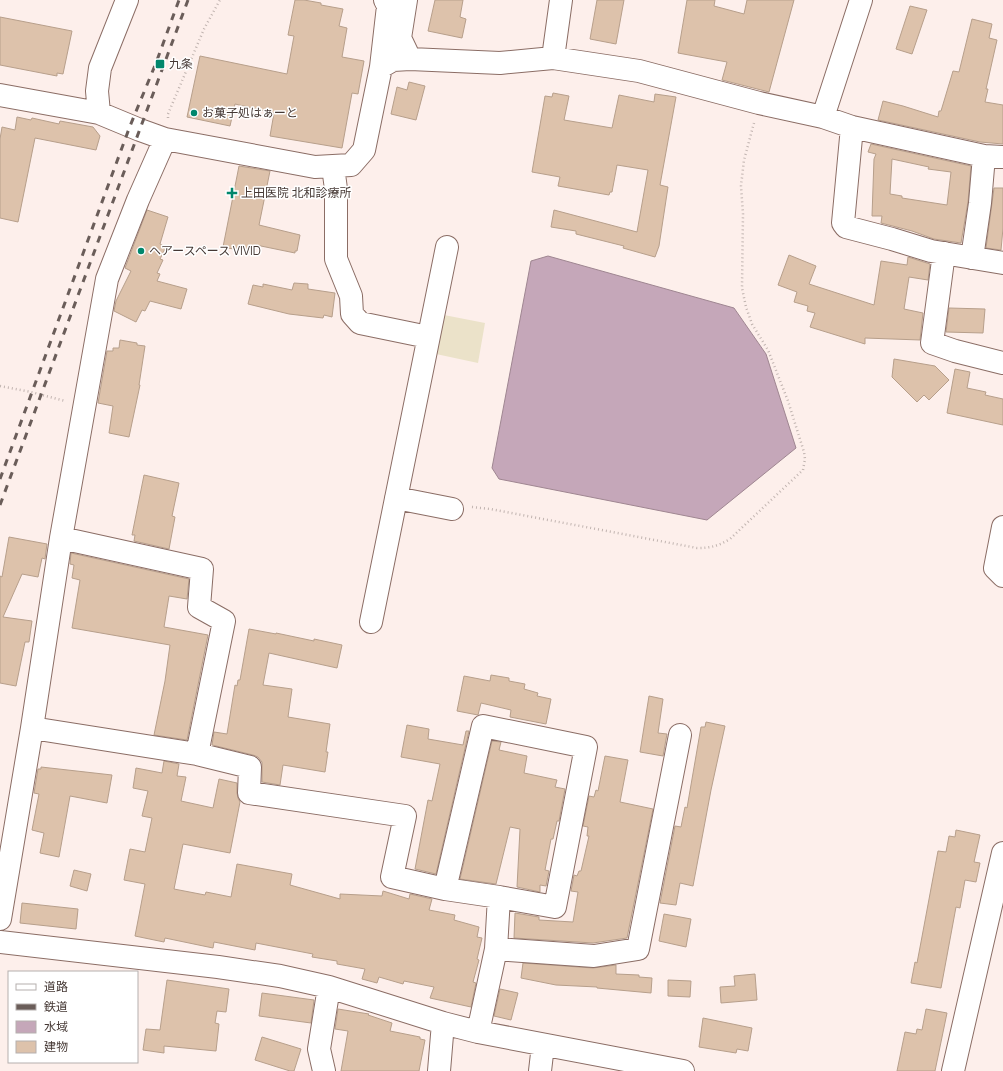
<svg xmlns="http://www.w3.org/2000/svg" width="1003" height="1071" font-family="Manrope,'Noto Sans JP',sans-serif">
<rect width="100%" height="100%" fill="#fdefeb"/>
<path fill="#ebe2c9" d="M 444,315 L 485,323 L 478,363 L 436,354 Z"/>
<path fill="#c5a7b9" stroke="#9f8691" d="M 548,256 L 734,308 L 766,354 L 796,448 L 707,520 L 499,479 L 492,468 L 531,261 Z"/>
<path fill="#ddc2ab" stroke="#b79f8b" fill-rule="evenodd" d="M 295,0 L 304,0 L 321,3 L 321,5 L 343,9 L 339,26 L 347,28 L 342,57 L 364,61 L 358,94 L 352,93 L 342,148 L 270,136 L 274,113 L 235,104 L 230,126 L 187,117 L 200,56 L 287,74 L 294,36 L 288,35 Z
M 435,0 L 463,0 L 460,17 L 466,19 L 462,38 L 428,31 Z
M 597,0 L 624,0 L 616,44 L 590,39 Z
M 687,0 L 715,0 L 714,6 L 744,14 L 747,0 L 794,0 L 769,92 L 722,80 L 727,62 L 678,53 Z
M 910,6 L 927,10 L 912,54 L 896,49 Z
M 0,17 L 72,31 L 63,74 L 57,73 L 57,76 L 0,65 Z
M 972,19 L 992,24 L 989,38 L 997,40 L 986,89 L 988,89 L 985,102 L 1003,105 L 1003,144 L 980,142 L 878,120 L 883,101 L 903,106 L 938,117 L 939,111 L 941,111 L 953,71 L 959,72 Z
M 409,82 L 425,86 L 416,120 L 391,114 L 397,87 L 407,90 Z
M 553,93 L 569,96 L 564,120 L 612,128 L 619,95 L 654,102 L 655,94 L 676,97 L 660,185 L 668,187 L 659,246 L 655,257 L 623,248 L 624,246 L 576,234 L 576,231 L 551,227 L 554,210 L 637,232 L 648,170 L 617,165 L 612,192 L 610,192 L 609,195 L 558,186 L 560,177 L 532,172 L 545,96 L 552,97 Z
M 17,117 L 31,120 L 32,118 L 59,124 L 60,121 L 93,127 L 100,136 L 96,150 L 35,138 L 18,222 L 0,218 L 0,139 L 2,127 L 15,130 Z
M 871,144 L 971,166 L 968,202 L 961,243 L 934,239 L 912,231 L 881,223 L 882,216 L 872,216 L 874,159 L 876,154 L 868,152 ZM 892,159 L 929,167 L 928,169 L 951,172 L 947,205 L 902,198 L 902,196 L 890,194 Z
M 239,166 L 270,171 L 259,225 L 300,235 L 297,251 L 295,251 L 295,253 L 256,245 L 254,253 L 223,247 Z
M 994,188 L 1003,188 L 1003,228 L 1001,250 L 986,248 Z
M 147,210 L 168,217 L 160,244 L 166,247 L 160,259 L 163,260 L 157,273 L 160,274 L 157,281 L 187,289 L 181,309 L 150,301 L 145,311 L 142,310 L 136,322 L 114,311 L 116,301 L 131,271 L 125,268 Z
M 789,255 L 816,266 L 809,284 L 874,305 L 881,261 L 907,265 L 908,257 L 930,264 L 928,280 L 909,277 L 904,309 L 923,313 L 920,340 L 865,338 L 865,344 L 810,327 L 815,313 L 807,311 L 808,306 L 794,302 L 797,292 L 778,285 Z
M 294,283 L 308,284 L 308,289 L 335,293 L 332,317 L 324,315 L 323,318 L 289,314 L 248,304 L 253,285 L 263,287 L 263,284 L 292,290 Z
M 949,308 L 985,309 L 983,333 L 946,332 Z
M 120,340 L 137,343 L 137,345 L 145,346 L 139,385 L 140,385 L 129,437 L 109,433 L 113,406 L 98,403 L 107,351 L 113,351 L 113,348 L 119,348 Z
M 894,359 L 935,366 L 949,380 L 929,400 L 924,395 L 917,402 L 892,377 Z
M 955,369 L 970,372 L 967,388 L 986,392 L 985,395 L 1003,399 L 1003,425 L 947,413 Z
M 144,475 L 179,483 L 172,516 L 175,517 L 169,549 L 134,541 L 135,535 L 132,535 Z
M 9,537 L 47,544 L 45,559 L 42,558 L 38,577 L 22,574 L 3,617 L 32,621 L 29,642 L 25,642 L 16,686 L 0,683 L 0,576 L 2,577 Z
M 71,553 L 189,579 L 187,599 L 169,596 L 164,627 L 208,635 L 187,740 L 154,735 L 165,681 L 170,645 L 72,628 L 80,580 L 72,578 L 74,565 L 70,564 Z
M 249,629 L 276,634 L 276,633 L 314,641 L 314,639 L 342,645 L 337,668 L 269,653 L 263,685 L 292,689 L 288,717 L 330,724 L 326,752 L 328,752 L 325,772 L 283,765 L 280,785 L 262,782 L 262,762 L 258,757 L 253,755 L 212,745 L 214,732 L 227,734 L 235,685 L 237,686 L 238,680 L 240,680 Z
M 491,675 L 509,678 L 509,681 L 525,684 L 524,689 L 538,693 L 537,696 L 551,699 L 546,724 L 510,717 L 511,710 L 481,703 L 478,715 L 457,711 L 464,676 L 490,681 Z
M 649,696 L 663,699 L 658,733 L 667,734 L 663,756 L 640,752 Z
M 706,722 L 725,726 L 711,790 L 693,886 L 680,883 L 676,905 L 660,903 L 675,826 L 681,827 L 685,807 L 687,808 L 701,727 L 705,727 Z
M 407,725 L 429,729 L 428,739 L 463,745 L 466,731 L 469,731 L 436,874 L 415,869 L 428,800 L 432,801 L 440,764 L 401,757 Z
M 492,741 L 501,742 L 499,750 L 527,756 L 524,773 L 557,780 L 555,787 L 565,789 L 559,821 L 557,821 L 553,839 L 551,839 L 545,870 L 549,871 L 546,886 L 540,885 L 540,892 L 517,887 L 520,829 L 510,827 L 496,884 L 460,879 Z
M 605,756 L 628,760 L 620,802 L 653,809 L 627,938 L 593,943 L 514,938 L 515,913 L 539,917 L 539,920 L 573,922 L 578,892 L 571,891 L 574,875 L 577,876 L 579,871 L 581,871 L 589,836 L 587,836 L 588,827 L 583,826 L 589,796 L 594,797 L 596,790 L 598,791 Z
M 164,761 L 179,764 L 177,776 L 186,777 L 181,801 L 213,808 L 219,779 L 237,783 L 237,793 L 238,798 L 240,802 L 230,853 L 183,844 L 174,889 L 205,895 L 206,892 L 231,897 L 237,864 L 292,874 L 290,885 L 340,899 L 340,894 L 382,896 L 383,891 L 409,899 L 410,894 L 432,899 L 429,910 L 455,915 L 454,920 L 479,927 L 477,937 L 482,938 L 477,959 L 479,960 L 473,982 L 476,983 L 471,1007 L 430,998 L 434,987 L 404,981 L 403,984 L 379,977 L 377,983 L 362,979 L 365,969 L 337,964 L 337,961 L 312,957 L 313,954 L 256,943 L 255,950 L 214,942 L 213,948 L 165,938 L 164,942 L 135,936 L 145,884 L 124,880 L 130,849 L 145,852 L 152,818 L 142,816 L 148,791 L 133,788 L 136,768 L 162,773 Z
M 41,767 L 112,775 L 107,803 L 70,796 L 59,857 L 40,853 L 44,833 L 32,830 L 39,794 L 34,793 L 38,769 L 41,769 Z
M 956,830 L 980,835 L 974,862 L 980,863 L 976,882 L 965,880 L 960,908 L 956,907 L 941,988 L 911,983 L 915,962 L 917,963 L 921,942 L 938,851 L 946,852 L 949,836 L 955,837 Z
M 74,870 L 91,874 L 87,891 L 70,886 Z
M 22,903 L 78,909 L 76,929 L 20,923 Z
M 664,914 L 691,919 L 686,947 L 659,941 Z
M 523,963 L 593,968 L 616,965 L 616,974 L 639,975 L 639,977 L 652,978 L 651,993 L 597,988 L 597,987 L 556,985 L 521,978 Z
M 755,974 L 757,1000 L 721,1003 L 720,987 L 735,986 L 734,976 Z
M 167,980 L 229,989 L 226,1012 L 217,1011 L 215,1023 L 219,1024 L 216,1051 L 164,1046 L 164,1053 L 143,1050 L 146,1029 L 160,1030 Z
M 668,980 L 691,981 L 690,997 L 668,996 Z
M 500,989 L 518,993 L 511,1020 L 494,1016 Z
M 262,993 L 314,1000 L 311,1023 L 259,1016 Z
M 338,1009 L 369,1014 L 368,1015 L 392,1023 L 390,1031 L 420,1037 L 420,1039 L 425,1040 L 419,1071 L 341,1071 L 348,1031 L 335,1029 Z
M 926,1009 L 947,1013 L 935,1071 L 897,1071 L 905,1032 L 916,1034 L 917,1029 L 922,1030 Z
M 703,1018 L 752,1028 L 748,1051 L 737,1049 L 736,1053 L 699,1047 Z
M 262,1037 L 301,1049 L 294,1071 L 290,1071 L 255,1060 Z"/>
<g fill="none" stroke-linecap="round" stroke-linejoin="round">
<g stroke="#8b6d65" stroke-width="24">
<path id="minor" d="M 406,0 L 400,38 L 410,59
M 553,58 L 561,0
M 381,67 L 388,6 L 385,0
M 0,95 L 99,113 L 140,130 L 165,139 L 315,167 L 351,165 L 364,150 L 381,67 L 393,60 L 410,59 L 500,63 L 553,58 L 639,71 L 759,103 L 823,117 L 852,127 L 984,156 L 1003,157
M 99,113 L 97,91 L 100,68 L 127,0
M 823,117 L 861,0
M 852,127 L 843,223 L 846,227 L 892,239 L 931,251 L 1003,263
M 333,167 L 336,189 L 336,259 L 351,296 L 352,314 L 360,323 L 428,337
M 944,253 L 932,343 L 955,351 L 1003,363
M 972,258 L 980,203 L 984,156
M 396,498 L 452,509
M 1003,527 L 995,568 L 1003,576
M 61,538 L 202,569 L 199,607 L 224,621 L 197,754
M 371,622 L 447,247
M 32,728 L 197,754 L 250,767 L 249,793 L 405,816 L 392,877 L 445,889
M 0,919 L 32,728 L 61,538 L 107,279 L 138,200 L 165,139
M 0,942 L 218,967 L 280,976 L 329,987 L 443,1023 L 478,1032 L 683,1071
M 496,949 L 594,956 L 638,949 L 680,735
M 478,1032 L 496,949 L 499,897 L 555,907 L 586,747 L 483,726 L 445,889 L 499,897
M 324,1071 L 319,1049 L 329,987
M 439,1071 L 443,1023
M 540,1071 L 543,1045
M 953,1071 L 1003,853"/>
</g>
<path stroke="#c1b4b0" stroke-width="2.5" stroke-dasharray="1 3" stroke-linecap="butt" d="M 168,118 L 168,114 L 204,29 L 220,0
M 0,386 L 31,392 L 65,401
M 472,507 L 490,509 L 697,548 C 711,548 718,546 730,539 L 803,470 L 805,459 L 804,452 L 788,401 L 768,350 L 752,324 L 746,307 L 742,288 L 743,214 L 741,186 L 744,160 L 754,123"/>
<use href="#minor" stroke="#fff" stroke-width="22"/>
<path stroke="#6a5d59" stroke-width="3" stroke-dasharray="7 7" stroke-linecap="butt" d="M 0,479 L 130,126 L 156,63 L 179,0
M 0,505 L 188,0"/>
</g>
<g fill="#00876c" stroke="#fff" stroke-width="1.5">
<rect x="155" y="59" width="10" height="10" rx="2"/>
<circle cx="194" cy="113" r="4"/>
<path d="M230 187h4v4h4v4h-4v4h-4v-4h-4v-4h4z"/>
<circle cx="141" cy="251" r="4"/>
</g>
<g text-anchor="middle" stroke-width="3" stroke-linejoin="round" paint-order="stroke">
<g font-size="12" fill="#453834" stroke="#fff" text-anchor="start">
<text x="169" y="68">九条</text>
<text x="202" y="117">お菓子処はぁーと</text>
<text x="241" y="197">上田医院 北和診療所</text>
<text x="149" y="255">ヘアースペース VIVID</text>
</g>
</g>
<rect x="8" y="971" width="130" height="92" fill="#ffffff" stroke="#b5afae"/>
<rect x="16" y="984" width="20" height="6" fill="#ffffff" stroke="#b5afae"/>
<text x="44" y="991" font-size="12" fill="#453834">道路</text>
<rect x="16" y="1004" width="20" height="6" fill="#6a5d59" stroke="#b5afae"/>
<text x="44" y="1011" font-size="12" fill="#453834">鉄道</text>
<rect x="16" y="1021" width="20" height="12" fill="#c5a7b9" stroke="#b5afae"/>
<text x="44" y="1031" font-size="12" fill="#453834">水域</text>
<rect x="16" y="1041" width="20" height="12" fill="#ddc2ab" stroke="#b5afae"/>
<text x="44" y="1051" font-size="12" fill="#453834">建物</text>
</svg>
